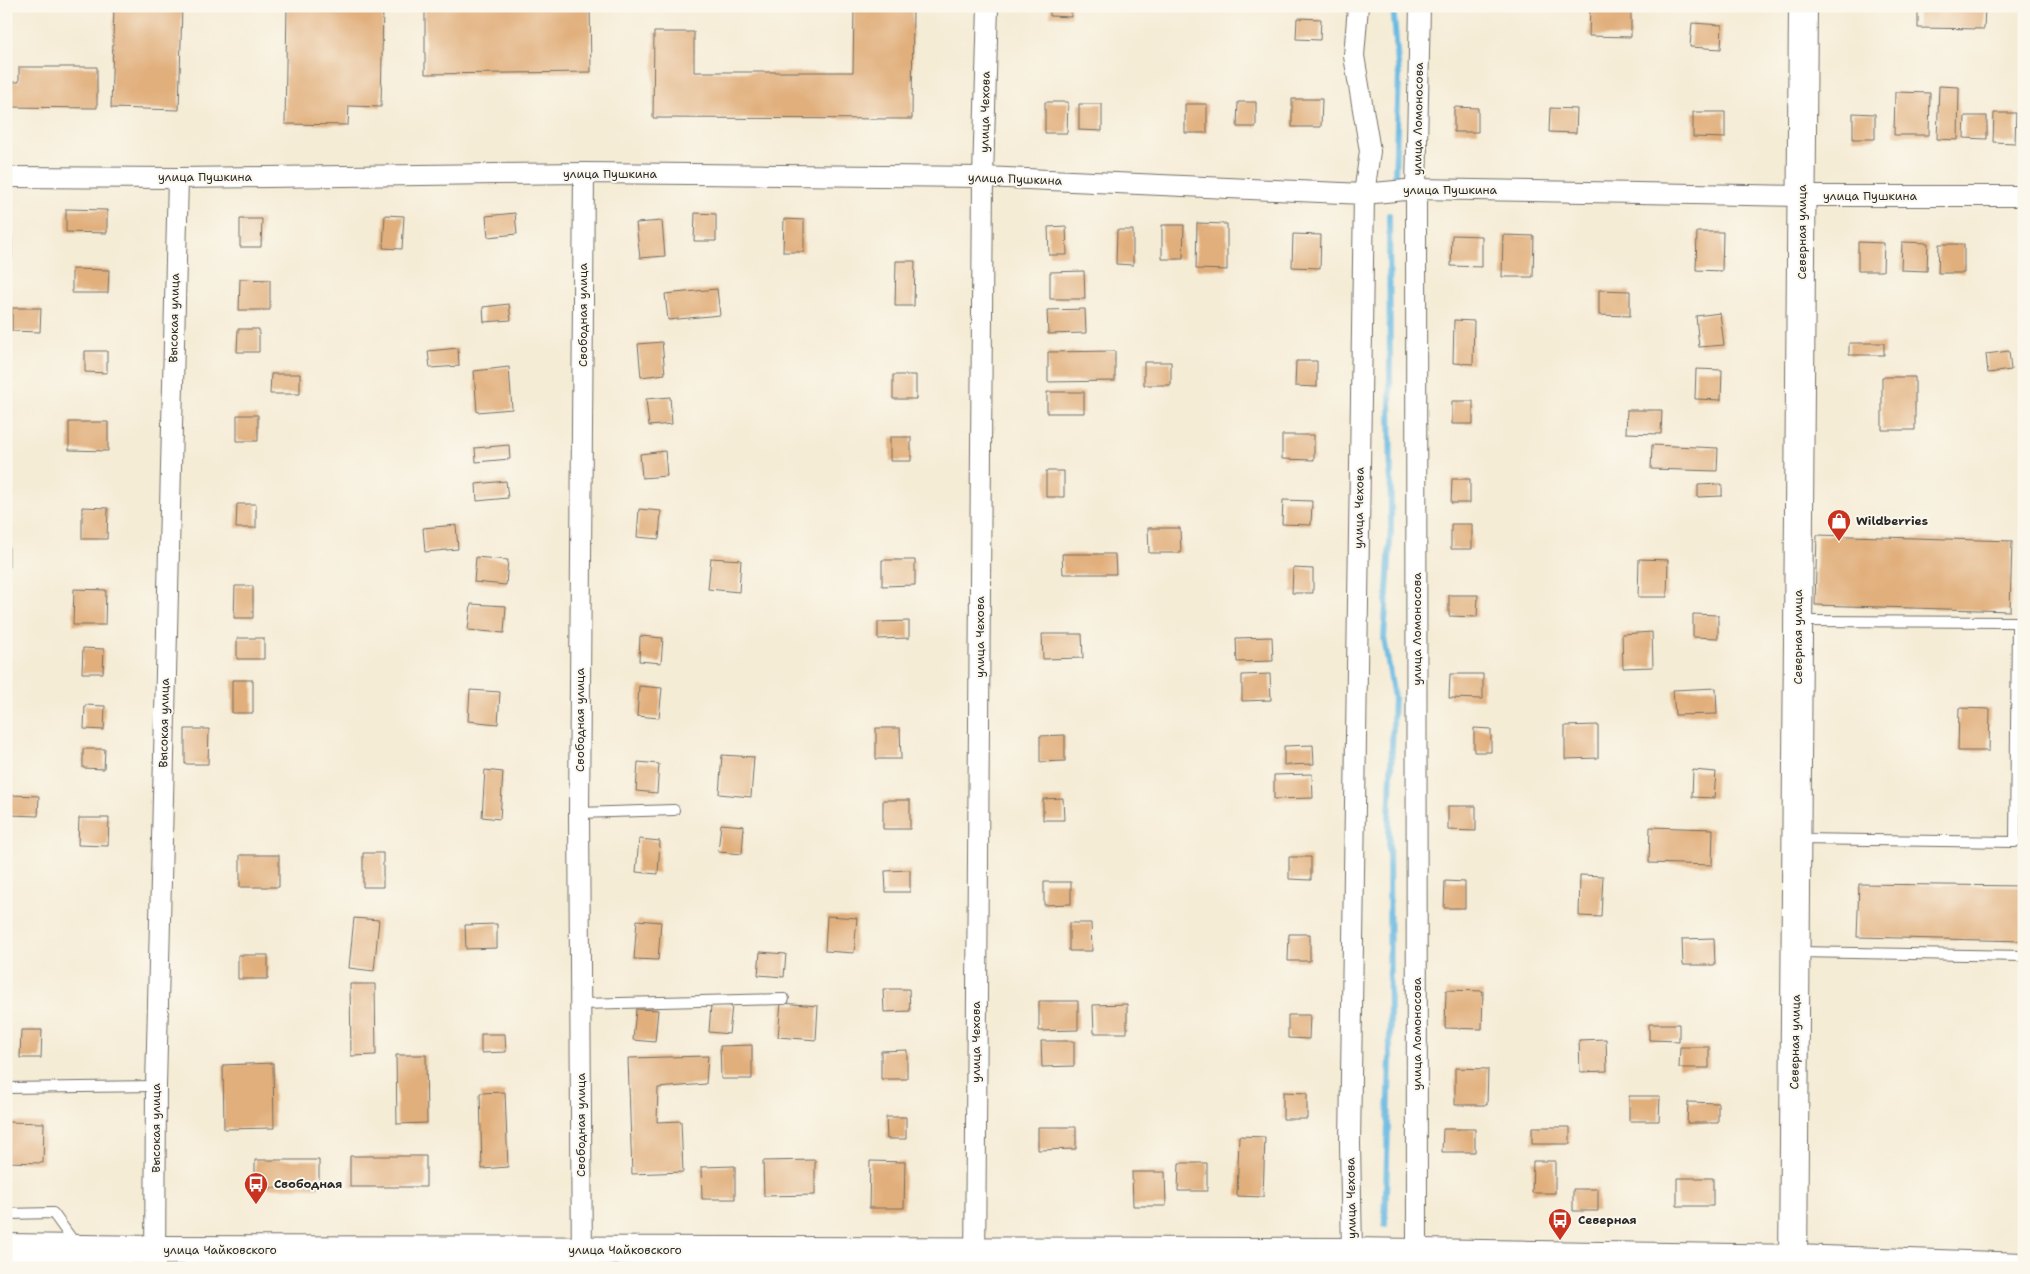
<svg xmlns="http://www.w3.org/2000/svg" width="2030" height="1274" font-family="'Shantell Sans',sans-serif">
<rect width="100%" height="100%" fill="#fbf7ec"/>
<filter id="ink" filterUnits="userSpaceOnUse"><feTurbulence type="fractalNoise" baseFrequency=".02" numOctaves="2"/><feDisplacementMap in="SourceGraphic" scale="10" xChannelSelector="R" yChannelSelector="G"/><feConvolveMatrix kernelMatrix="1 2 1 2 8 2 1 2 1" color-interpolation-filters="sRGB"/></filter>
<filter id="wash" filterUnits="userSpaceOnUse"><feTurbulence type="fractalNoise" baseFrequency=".0096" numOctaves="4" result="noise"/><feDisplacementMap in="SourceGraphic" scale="20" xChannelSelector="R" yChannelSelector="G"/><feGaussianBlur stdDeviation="1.12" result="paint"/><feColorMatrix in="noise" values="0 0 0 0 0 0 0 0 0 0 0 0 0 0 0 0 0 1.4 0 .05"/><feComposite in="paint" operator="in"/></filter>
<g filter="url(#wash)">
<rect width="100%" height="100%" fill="#f5ecd6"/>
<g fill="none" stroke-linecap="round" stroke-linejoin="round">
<path stroke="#65b8e1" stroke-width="6" d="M 1393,6 L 1399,76 L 1395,176
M 1385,1225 L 1390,1059 L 1389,820 L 1394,698 L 1384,638 L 1391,528 L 1389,215"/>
</g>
<g id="blocks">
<path fill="#e1af7b" d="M 114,6 L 182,6 L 179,110 L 111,108 Z
M 287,6 L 383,6 L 381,107 L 349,106 L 348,125 L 285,124 Z
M 425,6 L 590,6 L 591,72 L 425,74 Z
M 854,6 L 913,6 L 912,119 L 653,118 L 654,32 L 694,32 L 694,72 L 853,72 Z
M 1050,6 L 1071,6 L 1071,17 L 1050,16 Z
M 1918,6 L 1985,6 L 1984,29 L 1918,28 Z
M 1590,7 L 1631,8 L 1631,37 L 1589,36 Z
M 1297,18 L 1321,19 L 1320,40 L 1296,39 Z
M 1692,23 L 1722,25 L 1721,49 L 1690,47 Z
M 19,67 L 97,67 L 97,108 L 6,107 L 6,82 L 19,82 Z
M 1939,86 L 1959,87 L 1958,140 L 1937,139 Z
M 1895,92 L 1930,93 L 1929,135 L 1894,135 Z
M 1292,99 L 1322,99 L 1321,127 L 1292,127 Z
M 1045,102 L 1068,102 L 1067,133 L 1045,133 Z
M 1238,102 L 1256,102 L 1256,127 L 1237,127 Z
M 1079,104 L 1102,104 L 1102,131 L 1079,130 Z
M 1185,104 L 1207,104 L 1207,133 L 1185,133 Z
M 1454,107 L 1478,108 L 1478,132 L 1454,132 Z
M 1550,108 L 1577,109 L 1576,133 L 1549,132 Z
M 1693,112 L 1725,112 L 1725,138 L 1693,137 Z
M 1853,113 L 1875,114 L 1875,139 L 1853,139 Z
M 1994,113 L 2016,113 L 2015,143 L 1993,142 Z
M 1965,116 L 1987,116 L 1987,139 L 1964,138 Z
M 66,209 L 107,210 L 107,233 L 66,232 Z
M 515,213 L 517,234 L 488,237 L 486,216 Z
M 695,213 L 716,214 L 716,241 L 694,241 Z
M 385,215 L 404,216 L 402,249 L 383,248 Z
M 240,219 L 262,219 L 261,247 L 240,247 Z
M 784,219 L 804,220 L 804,252 L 783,252 Z
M 662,221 L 665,256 L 640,258 L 636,223 Z
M 1197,223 L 1227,224 L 1227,270 L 1196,269 Z
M 1162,225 L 1184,225 L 1183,259 L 1162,259 Z
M 1066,226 L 1067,255 L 1049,255 L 1048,227 Z
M 1117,230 L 1133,230 L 1133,265 L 1116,264 Z
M 1697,232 L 1723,232 L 1722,271 L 1696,270 Z
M 1293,234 L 1321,235 L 1320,268 L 1292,267 Z
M 1452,235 L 1482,236 L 1482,267 L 1451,266 Z
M 1503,235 L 1534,236 L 1533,277 L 1502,277 Z
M 6,236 L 12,236 L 12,259 L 6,259 Z
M 1858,242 L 1884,243 L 1883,271 L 1858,271 Z
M 1902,242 L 1928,243 L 1927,271 L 1901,270 Z
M 1939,244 L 1964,244 L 1964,273 L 1938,273 Z
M 896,261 L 915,261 L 914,306 L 895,306 Z
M 72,269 L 109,270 L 108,293 L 72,293 Z
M 1084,271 L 1085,299 L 1050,299 L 1050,272 Z
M 240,279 L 270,280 L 270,310 L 239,310 Z
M 717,289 L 720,315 L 668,320 L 665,294 Z
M 1599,290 L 1630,291 L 1630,316 L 1599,315 Z
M 509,304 L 511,320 L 484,322 L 483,307 Z
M 12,308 L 41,308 L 40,332 L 12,331 Z
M 1085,309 L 1086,333 L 1048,334 L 1047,310 Z
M 1720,313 L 1724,345 L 1699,347 L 1696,316 Z
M 1454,320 L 1474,321 L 1473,364 L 1453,363 Z
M 238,329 L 259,329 L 259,352 L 237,352 Z
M 662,342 L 665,374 L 641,377 L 638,344 Z
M 1849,343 L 1884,343 L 1884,355 L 1849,355 Z
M 458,348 L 459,366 L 430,368 L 428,351 Z
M 85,351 L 107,351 L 107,373 L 85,372 Z
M 1115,351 L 1115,381 L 1048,382 L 1048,352 Z
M 2009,351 L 2011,370 L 1988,373 L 1986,354 Z
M 1296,361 L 1317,361 L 1317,387 L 1295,386 Z
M 1144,362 L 1171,362 L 1171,385 L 1144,385 Z
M 509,367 L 512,409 L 477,412 L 474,371 Z
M 1696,369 L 1722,370 L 1721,400 L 1695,399 Z
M 271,374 L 300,374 L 300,394 L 270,394 Z
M 893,375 L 916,375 L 916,399 L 893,399 Z
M 1882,377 L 1915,377 L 1915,430 L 1882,430 Z
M 1047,392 L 1084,392 L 1084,413 L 1047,413 Z
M 670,397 L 672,424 L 649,426 L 646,399 Z
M 1452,401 L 1473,401 L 1473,424 L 1452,424 Z
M 1627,410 L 1662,410 L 1661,434 L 1626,433 Z
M 237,415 L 258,415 L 258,441 L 237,441 Z
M 69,422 L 108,422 L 108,451 L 69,450 Z
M 1282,435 L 1314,435 L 1314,460 L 1282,459 Z
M 890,437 L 911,437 L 911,461 L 890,461 Z
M 509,445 L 510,459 L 476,462 L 475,448 Z
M 1652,445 L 1718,448 L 1717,471 L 1651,469 Z
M 665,451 L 667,476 L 642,478 L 640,454 Z
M 1046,471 L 1064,471 L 1064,497 L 1046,497 Z
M 1452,479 L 1470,479 L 1470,503 L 1451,503 Z
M 506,481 L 508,498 L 477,501 L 476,484 Z
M 1722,484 L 1722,496 L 1698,497 L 1698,485 Z
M 1283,500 L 1312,501 L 1311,525 L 1282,524 Z
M 237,504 L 256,504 L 256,528 L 236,528 Z
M 82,507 L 108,508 L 107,539 L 82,539 Z
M 639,509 L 661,511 L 659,539 L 637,537 Z
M 1451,524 L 1472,524 L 1472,549 L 1451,549 Z
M 456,525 L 458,549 L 425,552 L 423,528 Z
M 1148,528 L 1180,528 L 1181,553 L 1149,553 Z
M 1817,535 L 2012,541 L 2010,611 L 1815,605 Z
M 6,545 L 9,545 L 9,569 L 6,569 Z
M 1062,554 L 1115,554 L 1116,574 L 1063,574 Z
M 476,557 L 508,560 L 506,585 L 474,582 Z
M 711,558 L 741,560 L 739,592 L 708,589 Z
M 1639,559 L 1668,560 L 1667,597 L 1638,597 Z
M 882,560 L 915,560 L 915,585 L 882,586 Z
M 1293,568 L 1313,569 L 1313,593 L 1292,593 Z
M 235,586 L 253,586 L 253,618 L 234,618 Z
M 74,589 L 106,590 L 105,625 L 73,625 Z
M 1449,595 L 1478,595 L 1477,617 L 1449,616 Z
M 471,604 L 506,606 L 504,633 L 468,630 Z
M 1693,614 L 1718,615 L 1718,638 L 1693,637 Z
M 909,621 L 909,638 L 878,639 L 878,622 Z
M 1652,632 L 1653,667 L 1623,668 L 1622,634 Z
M 1042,634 L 1082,634 L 1083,658 L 1043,659 Z
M 640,636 L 663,638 L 661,663 L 639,661 Z
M 1272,637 L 1273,661 L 1237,662 L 1236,638 Z
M 237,638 L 264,638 L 264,659 L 237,659 Z
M 83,648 L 104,649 L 103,673 L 82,673 Z
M 1270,674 L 1271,700 L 1242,701 L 1242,675 Z
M 1450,674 L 1483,674 L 1483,699 L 1449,698 Z
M 232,680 L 253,680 L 253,713 L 232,713 Z
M 639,686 L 662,688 L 659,718 L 637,716 Z
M 1716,688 L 1717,714 L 1675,715 L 1673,690 Z
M 470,690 L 500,692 L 498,724 L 468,721 Z
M 85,705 L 105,706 L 104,730 L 84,729 Z
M 1959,708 L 1990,709 L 1989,751 L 1958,751 Z
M 1598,725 L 1598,758 L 1565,759 L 1565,726 Z
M 876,728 L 900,728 L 901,759 L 876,759 Z
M 1474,728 L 1491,729 L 1491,752 L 1474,752 Z
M 185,729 L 209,729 L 208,764 L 185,764 Z
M 1065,735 L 1065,761 L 1040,762 L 1040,736 Z
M 1313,745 L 1314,764 L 1284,765 L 1284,746 Z
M 83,749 L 105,749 L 104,769 L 83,768 Z
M 722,755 L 754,757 L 751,797 L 719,794 Z
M 638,762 L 659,764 L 657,793 L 636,791 Z
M 485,770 L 503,772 L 500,819 L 482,817 Z
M 1693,770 L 1716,772 L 1714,798 L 1692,797 Z
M 1312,774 L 1313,798 L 1274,799 L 1274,775 Z
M 10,795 L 39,796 L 38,816 L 10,815 Z
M 1063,798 L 1064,820 L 1043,820 L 1043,799 Z
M 883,800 L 910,800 L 910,829 L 883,829 Z
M 1448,806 L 1476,806 L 1476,831 L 1448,830 Z
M 79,818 L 109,818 L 108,846 L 78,845 Z
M 721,824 L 744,826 L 742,854 L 718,852 Z
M 1650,827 L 1713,829 L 1712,865 L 1649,863 Z
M 639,839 L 660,841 L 658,874 L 636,872 Z
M 363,853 L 383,853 L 383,887 L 363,887 Z
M 240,855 L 279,855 L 279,887 L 240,887 Z
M 1289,857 L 1311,857 L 1311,880 L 1289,879 Z
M 910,870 L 910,892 L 886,892 L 885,871 Z
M 1580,875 L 1603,876 L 1601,917 L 1579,916 Z
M 1445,881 L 1465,882 L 1465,908 L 1444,908 Z
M 1044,882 L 1071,882 L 1071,904 L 1044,905 Z
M 1859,884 L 2024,886 L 2024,941 L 1857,937 Z
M 827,916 L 857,918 L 854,953 L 825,951 Z
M 354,918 L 379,920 L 374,971 L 349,968 Z
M 637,920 L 661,922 L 658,960 L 634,959 Z
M 1069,923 L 1091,923 L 1092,951 L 1069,951 Z
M 497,924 L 497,948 L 466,949 L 465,925 Z
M 1289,934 L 1310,934 L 1310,961 L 1288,961 Z
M 1714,938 L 1715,965 L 1683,965 L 1682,939 Z
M 760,952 L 786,954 L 784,977 L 758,975 Z
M 238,955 L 268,955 L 268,979 L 238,979 Z
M 350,984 L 375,984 L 376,1055 L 351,1056 Z
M 883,989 L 909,989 L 910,1011 L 884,1012 Z
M 1446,990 L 1483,991 L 1482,1029 L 1445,1028 Z
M 1039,1001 L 1078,1001 L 1078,1030 L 1039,1031 Z
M 781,1003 L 818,1006 L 816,1040 L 778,1037 Z
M 711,1004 L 732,1006 L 729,1034 L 709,1032 Z
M 1127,1004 L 1127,1033 L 1094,1033 L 1093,1005 Z
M 636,1009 L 658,1010 L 655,1042 L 633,1040 Z
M 1288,1015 L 1310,1015 L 1309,1039 L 1288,1038 Z
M 1649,1024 L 1679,1024 L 1679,1041 L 1649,1040 Z
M 21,1030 L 42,1030 L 41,1058 L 20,1058 Z
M 481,1034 L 505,1034 L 506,1052 L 481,1053 Z
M 1606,1039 L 1607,1071 L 1580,1072 L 1579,1040 Z
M 1041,1041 L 1074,1041 L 1074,1066 L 1042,1067 Z
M 752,1045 L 752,1079 L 721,1079 L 720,1046 Z
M 1680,1047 L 1709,1047 L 1709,1068 L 1679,1068 Z
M 907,1050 L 907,1079 L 881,1079 L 881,1051 Z
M 396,1055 L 426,1055 L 427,1123 L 397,1124 Z
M 708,1056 L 706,1084 L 658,1088 L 657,1122 L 681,1121 L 683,1172 L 632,1174 L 628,1058 Z
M 273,1063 L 274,1128 L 224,1129 L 223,1065 Z
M 1455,1068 L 1488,1069 L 1487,1105 L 1455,1105 Z
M 505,1092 L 508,1167 L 482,1169 L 480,1093 Z
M 1283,1092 L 1307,1093 L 1307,1119 L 1283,1119 Z
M 1629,1096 L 1660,1096 L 1659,1121 L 1629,1121 Z
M 1688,1102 L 1718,1103 L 1718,1123 L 1687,1123 Z
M 886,1117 L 906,1117 L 906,1139 L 887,1139 Z
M 6,1122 L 44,1123 L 43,1163 L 6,1162 Z
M 1038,1127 L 1076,1127 L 1076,1149 L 1038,1150 Z
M 1532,1127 L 1570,1127 L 1570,1144 L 1532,1144 Z
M 1443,1129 L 1475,1129 L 1475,1152 L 1442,1152 Z
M 1239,1136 L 1265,1137 L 1263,1197 L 1237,1196 Z
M 350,1156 L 426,1156 L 426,1187 L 350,1187 Z
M 255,1160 L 319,1160 L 319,1188 L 255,1188 Z
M 815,1160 L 815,1195 L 764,1196 L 763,1161 Z
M 870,1161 L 905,1162 L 904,1208 L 869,1208 Z
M 1533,1161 L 1555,1161 L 1555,1193 L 1532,1193 Z
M 1179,1163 L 1207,1163 L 1207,1191 L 1178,1191 Z
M 735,1166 L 735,1199 L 702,1199 L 701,1167 Z
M 1132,1172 L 1165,1172 L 1166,1206 L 1133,1206 Z
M 1677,1178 L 1713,1178 L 1713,1206 L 1677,1206 Z
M 1573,1189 L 1598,1189 L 1598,1211 L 1573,1211 Z"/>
</g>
</g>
<g filter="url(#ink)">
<use href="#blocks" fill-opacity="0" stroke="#726f67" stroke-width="1"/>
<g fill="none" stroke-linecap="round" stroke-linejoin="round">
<g stroke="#726f67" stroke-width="12">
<path id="lane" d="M 579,813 L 674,810
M 1797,839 L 2015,842 L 2017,622 L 1800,621
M 1797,952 L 2024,956
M 581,1004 L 784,999
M 6,1088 L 156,1086
M 6,1214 L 53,1213 L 76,1245"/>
</g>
<g stroke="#726f67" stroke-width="22">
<path id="street" d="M 6,177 L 178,178 L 584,173 L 983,177 L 1364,194 L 1416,189 L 1802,196 L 2024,196
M 1352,1252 L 1350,1144 L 1364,194 L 1370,151 L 1354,56 L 1358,6
M 1417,1253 L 1416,189 L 1420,6
M 155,1268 L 156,1086 L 178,178
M 582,1268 L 579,813 L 584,173
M 975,1268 L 983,177 L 988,6"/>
</g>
<g stroke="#726f67" stroke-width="30">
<path id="secondary" d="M 6,1248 L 156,1250 L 1352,1252 L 1794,1259 L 2024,1267
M 1793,1268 L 1803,6"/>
</g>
<use href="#lane" stroke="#fff" stroke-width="10"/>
<use href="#street" stroke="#fff" stroke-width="20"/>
<use href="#secondary" stroke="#fff" stroke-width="28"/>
</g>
</g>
<defs>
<g id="shop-pin" transform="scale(1.25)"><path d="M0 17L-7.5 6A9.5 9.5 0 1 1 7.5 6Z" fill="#c8321e" stroke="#fbf7ec"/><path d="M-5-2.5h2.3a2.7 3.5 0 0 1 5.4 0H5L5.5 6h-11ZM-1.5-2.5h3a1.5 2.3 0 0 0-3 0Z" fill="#fff"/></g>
<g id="bus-pin" transform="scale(1.25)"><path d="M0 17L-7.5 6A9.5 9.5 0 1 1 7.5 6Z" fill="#c8321e" stroke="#fbf7ec"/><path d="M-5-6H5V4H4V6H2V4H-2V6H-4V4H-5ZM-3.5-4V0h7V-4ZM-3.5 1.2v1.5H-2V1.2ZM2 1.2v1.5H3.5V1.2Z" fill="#fff"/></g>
</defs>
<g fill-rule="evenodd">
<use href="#shop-pin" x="1839" y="521"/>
<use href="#bus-pin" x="256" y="1184"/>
<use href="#bus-pin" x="1560" y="1220"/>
</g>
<g text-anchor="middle" stroke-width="4" stroke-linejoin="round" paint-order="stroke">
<g font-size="12" fill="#2b2b2b" stroke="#fbf7ec">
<text transform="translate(985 112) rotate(-89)" y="4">улица Чехова</text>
<text transform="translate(1418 119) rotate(-89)" y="4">улица Ломоносова</text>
<text x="610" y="178">улица Пушкина</text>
<text x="205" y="181">улица Пушкина</text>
<text transform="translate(1015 179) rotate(2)" y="4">улица Пушкина</text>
<text x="1450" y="194">улица Пушкина</text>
<text x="1870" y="200">улица Пушкина</text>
<text transform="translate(1802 232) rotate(-90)" y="4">Северная улица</text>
<text transform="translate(583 315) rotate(-90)" y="4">Свободная улица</text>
<text transform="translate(174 318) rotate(-89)" y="4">Высокая улица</text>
<text transform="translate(1359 508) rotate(-89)" y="4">улица Чехова</text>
<text transform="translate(1417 629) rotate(-90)" y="4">улица Ломоносова</text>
<text transform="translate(980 637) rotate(-90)" y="4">улица Чехова</text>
<text transform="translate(1798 637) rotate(-90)" y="4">Северная улица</text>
<text transform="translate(580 720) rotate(-90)" y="4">Свободная улица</text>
<text transform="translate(164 723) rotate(-89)" y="4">Высокая улица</text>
<text transform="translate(1417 1034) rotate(-90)" y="4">улица Ломоносова</text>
<text transform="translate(976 1042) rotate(-90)" y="4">улица Чехова</text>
<text transform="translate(1795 1042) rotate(-89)" y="4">Северная улица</text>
<text transform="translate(581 1125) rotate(-90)" y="4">Свободная улица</text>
<text transform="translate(156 1128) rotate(-90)" y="4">Высокая улица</text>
<text transform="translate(1351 1198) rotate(-91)" y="4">улица Чехова</text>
<text x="220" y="1254">улица Чайковского</text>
<text x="625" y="1254">улица Чайковского</text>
</g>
<g font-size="12" font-weight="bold" fill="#2b2b2b" stroke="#fbf7ec" text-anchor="start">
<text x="1856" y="525">Wildberries</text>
<text x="274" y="1188">Свободная</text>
<text x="1578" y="1224">Северная</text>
</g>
</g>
<rect width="2030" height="1274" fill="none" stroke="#fbf7ec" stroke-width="25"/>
</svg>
